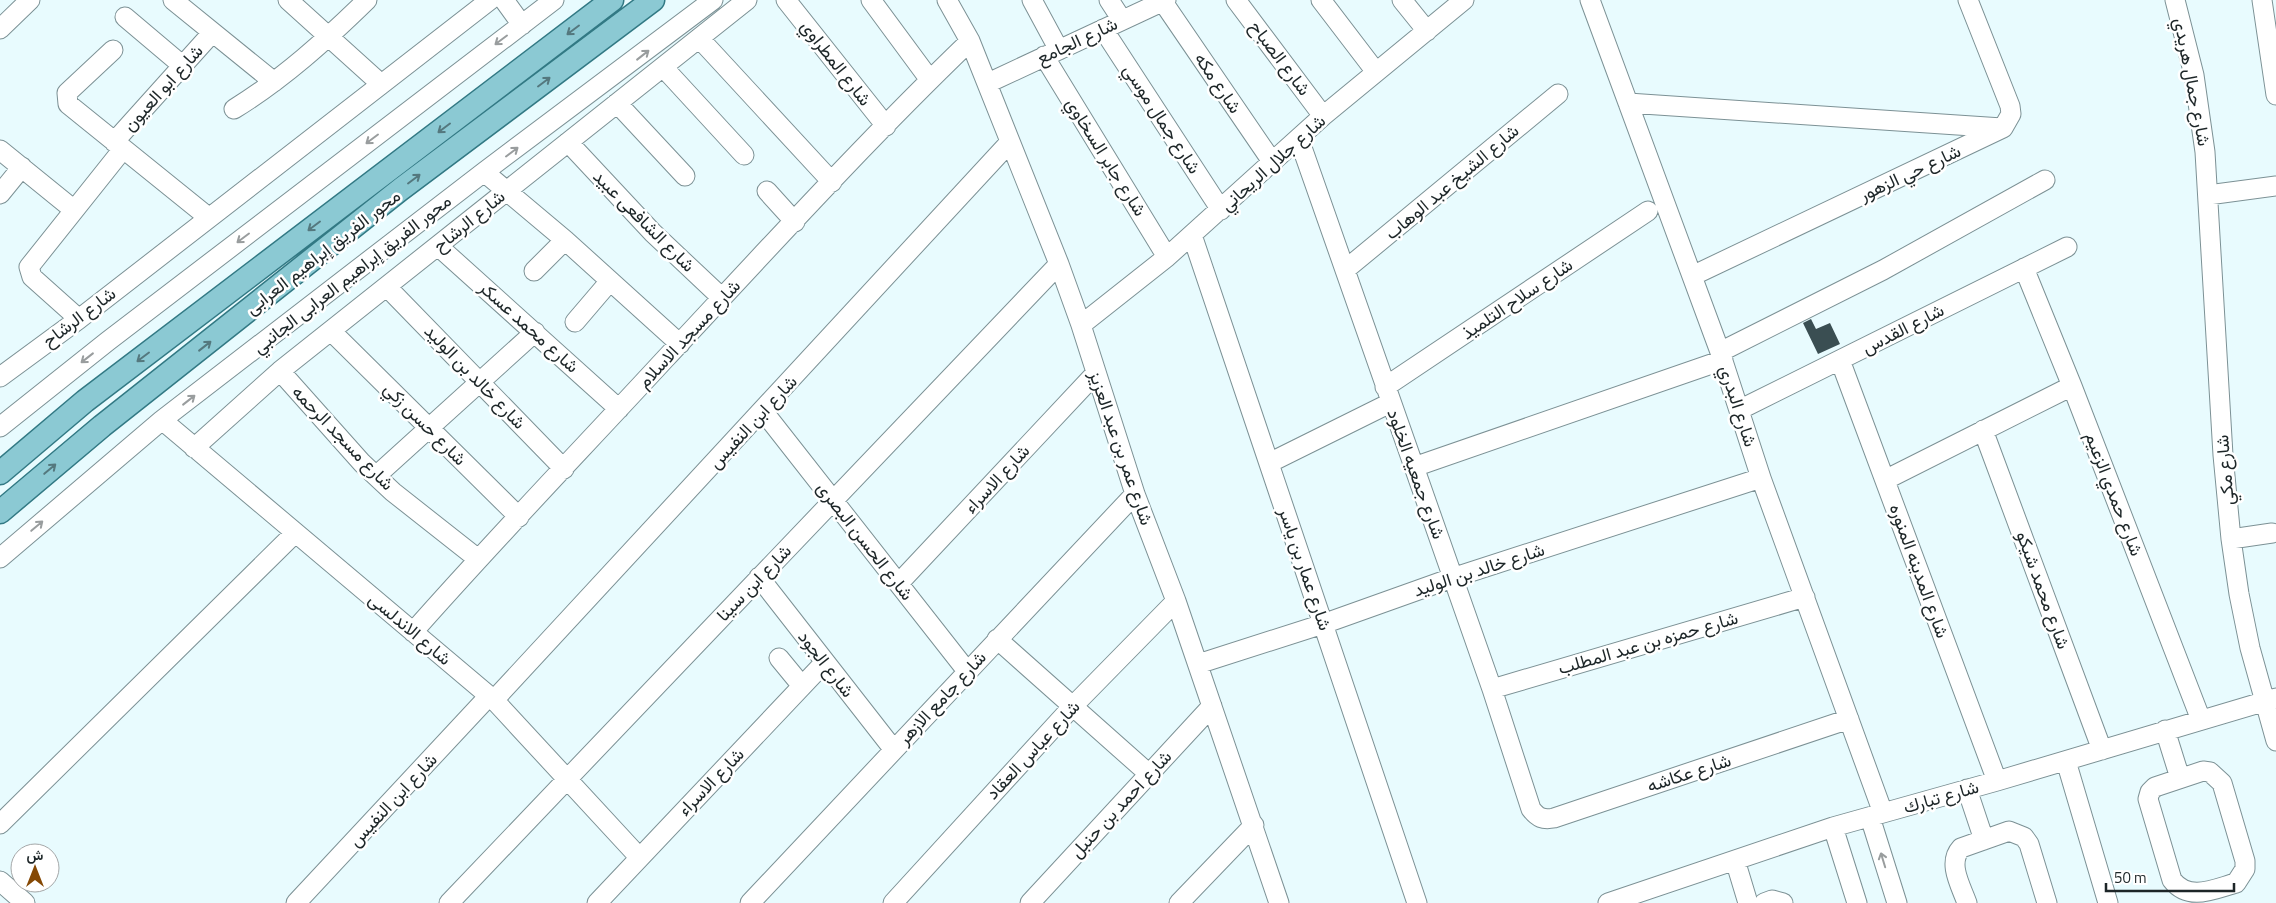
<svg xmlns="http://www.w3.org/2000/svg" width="2276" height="903" font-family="'Titillium Web',Vazirmatn,sans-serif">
<rect width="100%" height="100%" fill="#e8fbfe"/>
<path fill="#3a4e52" d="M 1811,319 L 1816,329 L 1830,323 L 1840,344 L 1818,354 L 1803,323 Z"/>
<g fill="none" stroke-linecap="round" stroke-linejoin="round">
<g stroke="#7c9195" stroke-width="21">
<path id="minor" d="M 173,0 L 274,82
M 288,0 L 381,84
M 504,0 L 522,25
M 786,0 L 886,126
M 871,0 L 930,80
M 947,0 L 970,41 L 1059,264 L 1081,325 L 1135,494 L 1176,601 L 1279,903
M 1032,0 L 1059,50
M 1109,0 L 1122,20
M 1236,0 L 1323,116
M 1321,0 L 1376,72
M 1402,0 L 1427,31
M 1590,0 L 1720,352 L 1761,478 L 1883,813
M 2175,0 L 2194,75 L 2205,152 L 2223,455 L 2231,539 L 2239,594 L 2250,648 L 2276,741
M 2262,0 L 2276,95
M 1163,2 L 1273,163
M 125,17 L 183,66
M 0,29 L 30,0
M 1103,29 L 1221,210
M 699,38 L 832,182
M 113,50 L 67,93 L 68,104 L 208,217
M 1044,56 L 1167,257
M 663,67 L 744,155
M 988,83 L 1166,0
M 617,103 L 685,176
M 1628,103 L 2002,128
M 234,109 C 283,79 326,40 367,0
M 1299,139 L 1492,689 L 1531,809 C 1538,818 1543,820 1554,818 L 1849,719
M 114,142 L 212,33
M 568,142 L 653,233 L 722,298
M 0,150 L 74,210
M 484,172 L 565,240 L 680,344
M 767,191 L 795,222
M 0,194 L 22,167
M 2208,195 L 2276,186
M 1192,235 L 1417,903
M 438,246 L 619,409
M 2024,268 L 2072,386 L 2201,720
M 1345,270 L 1558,94
M 534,271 L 565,240
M 1692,276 L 2003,128 L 2011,114 L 2010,106 L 1968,0
M 387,287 L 564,469
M 79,319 L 32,277 L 29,267 L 123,149
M 575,322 L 610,281
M 1081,325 L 1167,257 L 1323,116 L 1464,0
M 331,331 L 519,517
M 1720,352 L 1883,270 L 2045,180
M 1840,360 L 1997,781
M 280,371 L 362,463 L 393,492 L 478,559
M 0,377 L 79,319 L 490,0
M 1385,387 L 1648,211
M 1739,410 L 2067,247
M 763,411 L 967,671
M 162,420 L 494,700 L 639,857
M 0,427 L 108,341 L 554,0
M 1983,430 L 2102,750
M 194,448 L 280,371 L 747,0
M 1269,463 L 1390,403
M 1414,467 L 1723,360
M 376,476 L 535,332
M 1885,480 L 2072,386
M 2231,539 L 2272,533
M 0,558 L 162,420 L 484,172 L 713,0
M 759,577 L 894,750
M 899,583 L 1095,374
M 413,632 C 495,539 581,450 665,359 C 765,252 864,143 970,41
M 997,639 L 1149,774
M 779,658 L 802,686
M 1198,664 L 1323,624 L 1452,578 L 1761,478
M 1492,689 L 1805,597
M 494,700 L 1010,142
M 2165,730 L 2180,778
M 2066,761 L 2108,903
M 2203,771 L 2210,772 L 2222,783 L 2245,861 L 2245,869 L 2236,883 C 2214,889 2189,902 2172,880 L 2148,799 L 2150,792 L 2155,787 Z
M 1967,789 L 1984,840
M 1870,817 L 1897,903
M 0,824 L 295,533
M 1833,827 L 1857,903
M 1735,860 L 1748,903
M 0,881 L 25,903
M 296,903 L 489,696
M 449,903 L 1059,264
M 597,903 L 825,662
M 750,903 L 1135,494
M 893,903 L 1073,706 L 1176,601
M 1030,903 L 1212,706
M 1179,903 L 1254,825
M 1608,903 L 1833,827 L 1997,781 L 2276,698
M 1764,903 L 1772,900 L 1783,903
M 1967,903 C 1961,886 1947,863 1961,848 L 2009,831 L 2024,837 L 2029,844 L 2047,903"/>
</g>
<g stroke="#327984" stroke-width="25">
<path id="major" d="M 0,473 L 85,401 L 612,0
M 0,512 L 102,426 L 401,189 L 653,0"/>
</g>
<use href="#minor" stroke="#fff" stroke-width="19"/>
<use href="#major" stroke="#8bc9d3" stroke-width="22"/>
</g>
<defs><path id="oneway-shaft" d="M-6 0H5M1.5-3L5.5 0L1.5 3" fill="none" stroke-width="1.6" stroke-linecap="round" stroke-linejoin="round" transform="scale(1.25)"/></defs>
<g stroke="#54787e">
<use href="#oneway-shaft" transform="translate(573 30) rotate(143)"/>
<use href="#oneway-shaft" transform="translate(544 82) rotate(-37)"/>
<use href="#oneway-shaft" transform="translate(444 128) rotate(143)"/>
<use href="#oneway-shaft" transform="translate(414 179) rotate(-37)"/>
<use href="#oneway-shaft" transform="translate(314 226) rotate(143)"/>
<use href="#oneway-shaft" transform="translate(205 346) rotate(-38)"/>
<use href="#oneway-shaft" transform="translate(143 357) rotate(143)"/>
<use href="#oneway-shaft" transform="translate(50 469) rotate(-40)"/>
</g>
<g stroke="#999d9e">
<use href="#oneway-shaft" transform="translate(501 40) rotate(143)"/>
<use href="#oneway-shaft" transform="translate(643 55) rotate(-38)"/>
<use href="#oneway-shaft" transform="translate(372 139) rotate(143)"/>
<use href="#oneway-shaft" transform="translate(512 152) rotate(-37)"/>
<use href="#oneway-shaft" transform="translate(243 238) rotate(143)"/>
<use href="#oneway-shaft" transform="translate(87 358) rotate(142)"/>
<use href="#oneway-shaft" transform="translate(189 400) rotate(-38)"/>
<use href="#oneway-shaft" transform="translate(37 526) rotate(-40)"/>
<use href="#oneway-shaft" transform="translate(1883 860) rotate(-107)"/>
</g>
<g text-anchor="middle" stroke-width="5" stroke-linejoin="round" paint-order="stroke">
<g font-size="18" fill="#1d2628" stroke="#fff">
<text transform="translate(1077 41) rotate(-25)" y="6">شارع الجامع</text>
<text transform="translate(1280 58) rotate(53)" y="6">شارع الصباح</text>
<text transform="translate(836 63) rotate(52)" y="6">شارع المطراوي</text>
<text transform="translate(2192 82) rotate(79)" y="6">شارع جمال هريدي</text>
<text transform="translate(1218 83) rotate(56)" y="6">شارع مكه</text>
<text transform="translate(163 88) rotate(-48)" y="6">شارع ابو العيون</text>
<text transform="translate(1162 119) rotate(57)" y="6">شارع جمال موسي</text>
<text transform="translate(1106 157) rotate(58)" y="6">شارع جابر السخاوي</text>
<text transform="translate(1273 163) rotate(-42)" y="6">شارع جلال الريحاني</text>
<text transform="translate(1910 173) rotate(-25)" y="6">شارع حي الزهور</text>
<text transform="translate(1452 182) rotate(-40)" y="6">شارع الشيخ عبد الوهاب</text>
<text transform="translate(469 221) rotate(-39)" y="6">شارع الرشاح</text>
<text transform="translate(644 221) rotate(45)" y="6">شارع الشافعى عبيد</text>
<text transform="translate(323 252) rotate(-38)" y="6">محور الفريق إبراهيم العرابى</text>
<text transform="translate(352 274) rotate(-38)" y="6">محور الفريق إبراهيم العرابى الجانبي</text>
<text transform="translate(1517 299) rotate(-34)" y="6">شارع سلاح التلميذ</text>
<text transform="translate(79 317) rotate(-37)" y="6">شارع الرشاح</text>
<text transform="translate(529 327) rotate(42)" y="6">شارع محمد عسكر</text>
<text transform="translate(1903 329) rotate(-27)" y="6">شارع القدس</text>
<text transform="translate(689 334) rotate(-47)" y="6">شارع مسجد الاسلام</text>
<text transform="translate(475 377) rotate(46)" y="6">شارع خالد بن الوليد</text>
<text transform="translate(1738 406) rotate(72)" y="6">شارع البدري</text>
<text transform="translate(753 422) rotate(-47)" y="6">شارع ابن النفيس</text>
<text transform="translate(425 424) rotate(45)" y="6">شارع حسن زكي</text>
<text transform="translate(343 438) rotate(46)" y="6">شارع مسجد الرحمه</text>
<text transform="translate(1121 448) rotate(71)" y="6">شارع عمر بن عبد العزيز</text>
<text transform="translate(2225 470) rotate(-95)" y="6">شارع مكي</text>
<text transform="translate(1416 474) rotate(70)" y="6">شارع جمعيه الخلود</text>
<text transform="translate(997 479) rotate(-47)" y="6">شارع الاسراء</text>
<text transform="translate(2114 494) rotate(69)" y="6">شارع حمدي الزعيم</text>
<text transform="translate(865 541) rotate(52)" y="6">شارع الحسن البصرى</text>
<text transform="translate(1305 569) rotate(71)" y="6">شارع عمار بن ياسر</text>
<text transform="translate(1479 570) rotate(-18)" y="6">شارع خالد بن الوليد</text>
<text transform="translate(1919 571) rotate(70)" y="6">شارع المدينه المنوره</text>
<text transform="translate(754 583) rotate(-46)" y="6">شارع ابن سينا</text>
<text transform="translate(2043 590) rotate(70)" y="6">شارع محمد شيكو</text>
<text transform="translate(410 629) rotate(40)" y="6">شارع الاندلسى</text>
<text transform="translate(1648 643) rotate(-16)" y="6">شارع حمزه بن عبد المطلب</text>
<text transform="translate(826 664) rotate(52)" y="6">شارع الجود</text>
<text transform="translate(942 698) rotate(-47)" y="6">شارع جامع الازهر</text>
<text transform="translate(1033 750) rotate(-47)" y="6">شارع عباس العقاد</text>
<text transform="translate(1689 773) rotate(-18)" y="6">شارع عكاشه</text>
<text transform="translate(711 782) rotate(-46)" y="6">شارع الاسراء</text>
<text transform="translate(1941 797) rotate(-16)" y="6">شارع تبارك</text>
<text transform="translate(393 800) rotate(-47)" y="6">شارع ابن النفيس</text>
<text transform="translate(1121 804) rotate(-47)" y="6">شارع احمد بن حنبل</text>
</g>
</g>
<g transform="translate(35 868)"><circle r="24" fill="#ffffff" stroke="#a5a8a9"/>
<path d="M0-4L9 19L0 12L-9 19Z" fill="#854804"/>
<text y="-8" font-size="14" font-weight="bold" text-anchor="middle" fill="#1d2628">ش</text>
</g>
<path d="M2106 883v8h128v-8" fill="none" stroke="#1d2628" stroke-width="2.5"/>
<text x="2114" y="883" font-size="15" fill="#1d2628" stroke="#ffffff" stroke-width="4" paint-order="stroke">50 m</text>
</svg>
